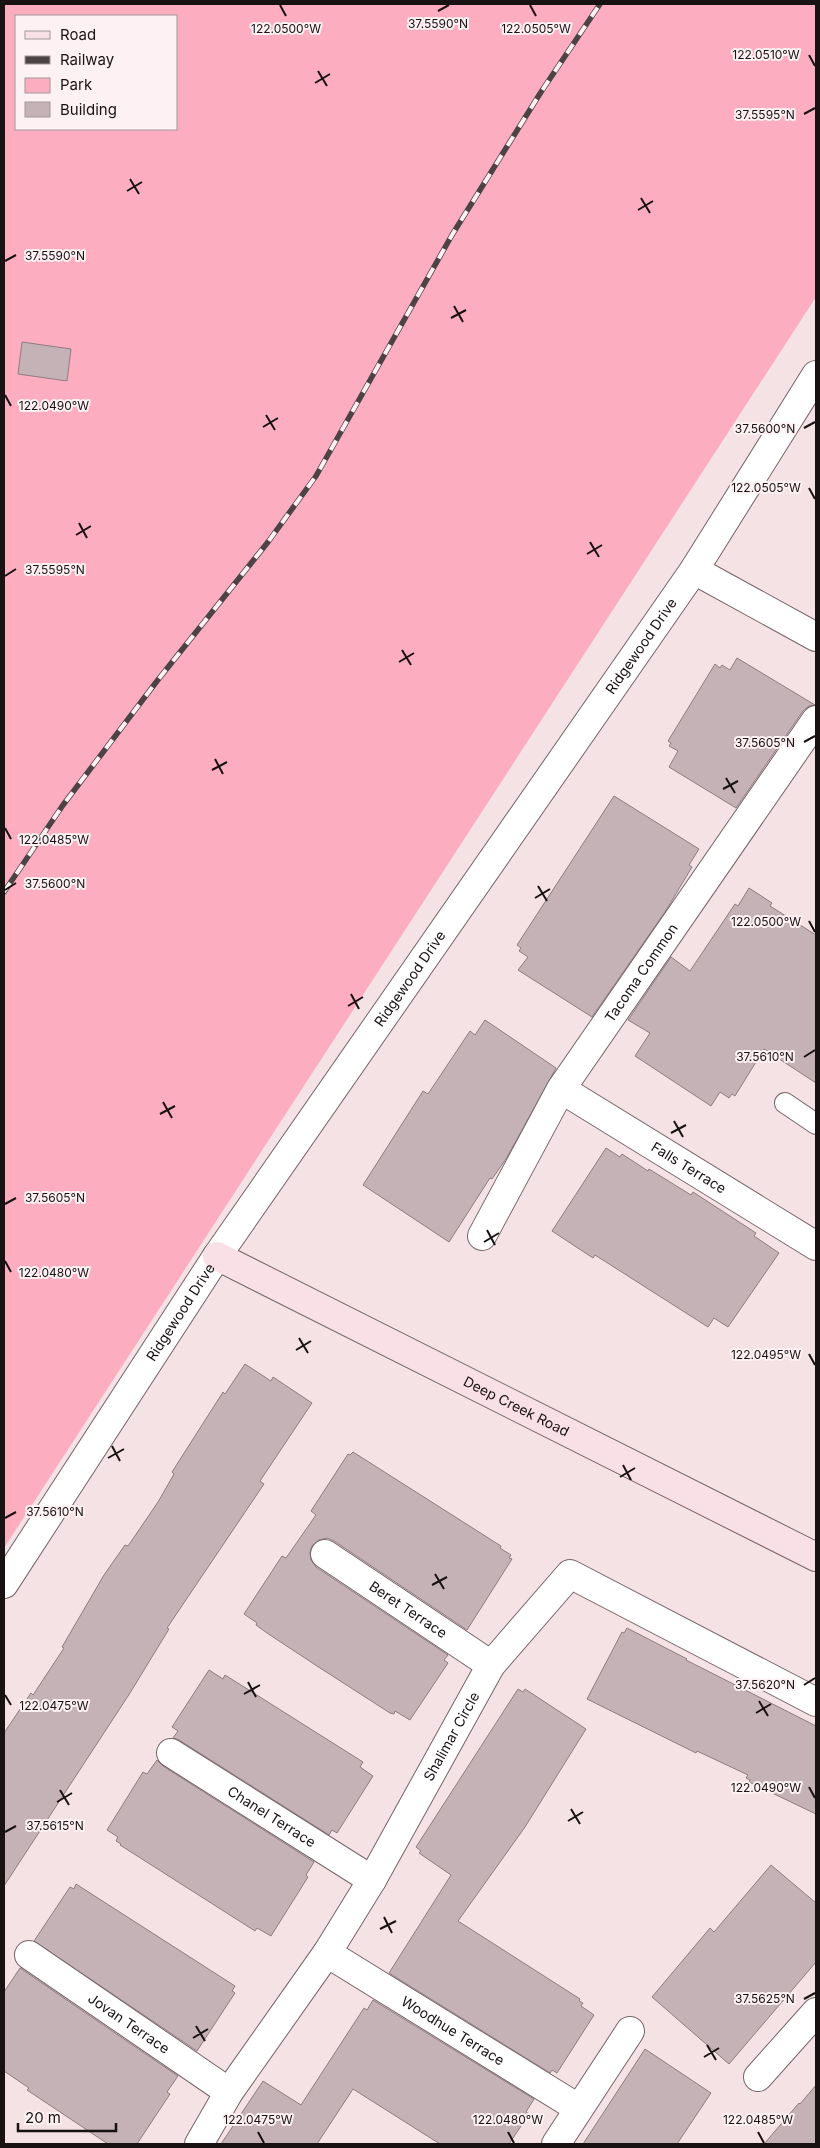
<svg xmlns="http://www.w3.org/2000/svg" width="820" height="2148" font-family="Inter,sans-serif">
<rect width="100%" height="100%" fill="#f5e2e5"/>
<path fill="#fcaec0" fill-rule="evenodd" d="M 4,4 L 816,4 L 816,297 L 4,1548 ZM 16,16 L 176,16 L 176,129 L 16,129 Z"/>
<path fill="#c5b2b6" stroke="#8e7d80" d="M 22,342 L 71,349 L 67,381 L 18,374 Z
M 737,658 L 815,705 L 809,706 L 803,711 L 736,808 L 669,767 L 678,751 L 669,746 L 671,743 L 668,741 L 715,664 L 720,668 L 722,665 L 730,670 Z
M 614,796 L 699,849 L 689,865 L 692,867 L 665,912 L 592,1017 L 518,970 L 528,957 L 519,951 L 521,948 L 517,945 Z
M 749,888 L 772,903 L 770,906 L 816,935 L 816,1083 L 764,1049 L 735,1096 L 732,1094 L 729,1098 L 720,1092 L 711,1106 L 635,1056 L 650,1033 L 628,1020 L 671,957 L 690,971 L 735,904 L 738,906 Z
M 485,1020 L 556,1068 L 506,1159 L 492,1179 L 490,1178 L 449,1242 L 363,1185 L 423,1091 L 428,1094 L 470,1031 L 475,1035 Z
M 606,1148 L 620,1157 L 622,1154 L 648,1171 L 649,1169 L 691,1195 L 693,1192 L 756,1233 L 754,1236 L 779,1253 L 728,1327 L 714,1318 L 708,1327 L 595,1255 L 593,1258 L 552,1231 Z
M 245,1364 L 271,1381 L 273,1377 L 312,1403 L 260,1481 L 264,1484 L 167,1628 L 169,1629 L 130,1693 L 4,1886 L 4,1733 L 31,1693 L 33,1695 L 64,1648 L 62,1647 L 104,1575 L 125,1545 L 128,1546 L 158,1502 L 174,1474 L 172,1472 L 223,1392 L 225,1394 Z
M 353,1452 L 501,1546 L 500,1548 L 511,1555 L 509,1558 L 512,1559 L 467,1630 L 334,1541 L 327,1538 L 319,1540 L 312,1546 L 310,1552 L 311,1560 L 316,1567 L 448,1655 L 444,1660 L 448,1663 L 410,1720 L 395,1711 L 394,1714 L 390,1713 L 320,1668 L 267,1633 L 256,1625 L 257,1623 L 244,1614 L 282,1556 L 286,1558 L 316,1515 L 311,1511 L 348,1454 L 350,1455 Z
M 627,1628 L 687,1659 L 686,1660 L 816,1726 L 816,1814 L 749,1782 L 750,1780 L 746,1778 L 748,1775 L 697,1751 L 696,1753 L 587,1699 L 622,1632 L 624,1633 Z
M 209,1670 L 223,1679 L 225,1675 L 363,1762 L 360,1767 L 373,1776 L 337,1833 L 332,1830 L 329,1835 L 179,1740 L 173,1738 L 178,1731 L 172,1727 Z
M 518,1689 L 523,1692 L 525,1689 L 586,1729 L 525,1827 L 458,1921 L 580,1999 L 579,2001 L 583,2003 L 581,2006 L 594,2015 L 557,2073 L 552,2070 L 550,2073 L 389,1973 L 451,1875 L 419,1853 L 421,1851 L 416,1847 Z
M 157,1760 L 163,1766 L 314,1862 L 306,1875 L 308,1877 L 271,1936 L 257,1928 L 255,1931 L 120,1845 L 121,1844 L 116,1841 L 118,1837 L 107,1830 L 143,1772 L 147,1774 Z
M 771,1865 L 816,1903 L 816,1962 L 729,2064 L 652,1997 L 710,1928 L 714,1932 Z
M 76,1884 L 235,1986 L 232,1991 L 235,1993 L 197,2051 L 34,1941 L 70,1887 L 74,1889 Z
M 20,1968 L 178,2076 L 167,2092 L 170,2094 L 137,2144 L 108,2144 L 27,2090 L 29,2088 L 4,2071 L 4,1992 Z
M 373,2000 L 534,2099 L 526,2112 L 529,2114 L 509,2144 L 440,2144 L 353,2089 L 317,2144 L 221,2144 L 263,2081 L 301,2105 L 364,2008 L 367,2010 Z
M 645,2049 L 711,2093 L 677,2144 L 583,2144 Z
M 816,2085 L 816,2144 L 764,2144 L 799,2103 L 800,2104 Z"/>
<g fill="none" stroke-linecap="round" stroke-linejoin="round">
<g stroke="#766568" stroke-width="22">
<path id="lane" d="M 785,1103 L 816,1124"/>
</g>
<g stroke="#766568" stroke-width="30">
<g id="street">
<path d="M 694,570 L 816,637"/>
<path id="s1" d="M 561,1089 L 816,1246"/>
<path id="s2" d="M 482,1236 L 561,1089 L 816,720"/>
<path id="s3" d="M 325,1554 L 491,1665"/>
<path id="s4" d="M 4,1584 L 217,1256 L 694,570 L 816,375"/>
<path id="s5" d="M 171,1753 L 372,1880"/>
<path id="s6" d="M 327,1953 L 578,2108"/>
<path id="s7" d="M 29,1955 L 229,2092"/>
<path d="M 758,2077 L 816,2012"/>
<path id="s8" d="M 199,2144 L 229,2092 L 327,1953 L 372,1880 L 491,1665 L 570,1574 L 816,1702"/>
<path d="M 556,2144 L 630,2031"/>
</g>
</g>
<g stroke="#766568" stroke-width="30">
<g id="secondary">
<path id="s9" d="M 217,1256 L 816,1557"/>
</g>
</g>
<use href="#lane" stroke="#fff" stroke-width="20"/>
<use href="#street" stroke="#fff" stroke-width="28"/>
<use href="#secondary" stroke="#f9dfe6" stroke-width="28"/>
<g stroke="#4c4344" stroke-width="5.5">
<path id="rail" d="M 4,892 L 63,805 L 157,681 L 268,542 L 316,476 L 452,235 L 541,92 L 600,4"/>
</g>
<use href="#rail" stroke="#fdf1f3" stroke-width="4" stroke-dasharray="11" stroke-linecap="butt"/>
</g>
<path fill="none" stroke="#181213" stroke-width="2" d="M 280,5 L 286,16M 530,5 L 536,16M 438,11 L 449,5M 809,55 L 815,66M 318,71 L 327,86M 315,83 L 330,74M 804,114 L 815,108M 130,179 L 139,194M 127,191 L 142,182M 641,198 L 650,213M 638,210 L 653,201M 5,261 L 16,255M 454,306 L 463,322M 451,318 L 466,310M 5,395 L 11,406M 266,415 L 275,430M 263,427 L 278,418M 804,428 L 815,422M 809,488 L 815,499M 79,523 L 87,538M 76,535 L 91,526M 590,542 L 599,557M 587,554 L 602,545M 5,576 L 16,569M 402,650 L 411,665M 399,662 L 414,653M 804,742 L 815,736M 215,759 L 223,774M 212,770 L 227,762M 726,778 L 735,793M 723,789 L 738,781M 5,828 L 11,839M 538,886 L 547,901M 5,890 L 16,883M 535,898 L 550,889M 809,921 L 815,932M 351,994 L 359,1009M 348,1006 L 363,997M 804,1057 L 815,1050M 163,1102 L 172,1118M 160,1114 L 175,1106M 674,1121 L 683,1137M 671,1133 L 686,1125M 5,1204 L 16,1198M 487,1230 L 495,1245M 484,1242 L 499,1233M 5,1261 L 11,1272M 299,1338 L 308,1353M 296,1350 L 311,1341M 809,1354 L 815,1365M 112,1446 L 120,1461M 108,1458 L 124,1449M 623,1465 L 631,1480M 620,1477 L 635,1468M 5,1518 L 16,1512M 435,1574 L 444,1589M 432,1585 L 447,1577M 248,1682 L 256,1697M 804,1685 L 815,1678M 244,1694 L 260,1685M 5,1695 L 11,1705M 759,1701 L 768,1716M 756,1713 L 771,1704M 809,1787 L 815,1798M 60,1790 L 69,1805M 57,1802 L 72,1793M 571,1809 L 580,1824M 568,1821 L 583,1812M 5,1832 L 16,1826M 384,1917 L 392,1933M 380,1929 L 396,1921M 804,1999 L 815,1993M 196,2026 L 205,2041M 193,2038 L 208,2029M 707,2045 L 716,2060M 704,2057 L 719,2048M 258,2132 L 264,2143M 508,2132 L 514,2143M 758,2132 L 764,2143"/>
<g text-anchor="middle" stroke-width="4" stroke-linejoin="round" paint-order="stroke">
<g font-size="14" fill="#181213" stroke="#fdf1f3">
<text dy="5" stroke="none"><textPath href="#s4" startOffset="1134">Ridgewood Drive</textPath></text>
<text dy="5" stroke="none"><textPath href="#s2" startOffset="308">Tacoma Common</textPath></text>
<text dy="5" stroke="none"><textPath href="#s4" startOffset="729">Ridgewood Drive</textPath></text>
<text dy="5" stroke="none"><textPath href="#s1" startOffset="150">Falls Terrace</textPath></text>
<text dy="5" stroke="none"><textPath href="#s4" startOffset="324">Ridgewood Drive</textPath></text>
<text dy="5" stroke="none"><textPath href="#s9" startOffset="335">Deep Creek Road</textPath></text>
<text dy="5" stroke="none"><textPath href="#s3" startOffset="100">Beret Terrace</textPath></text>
<text dy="5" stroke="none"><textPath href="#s8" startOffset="480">Shalimar Circle</textPath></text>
<text dy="5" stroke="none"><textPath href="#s5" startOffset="119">Chanel Terrace</textPath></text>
<text dy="5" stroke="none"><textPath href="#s7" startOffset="121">Jovan Terrace</textPath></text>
<text dy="5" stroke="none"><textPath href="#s6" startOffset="148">Woodhue Terrace</textPath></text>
</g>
</g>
<g font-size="12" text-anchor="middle" fill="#181213" stroke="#fdf1f3" stroke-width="4" stroke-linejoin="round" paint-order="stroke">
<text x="438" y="28">37.5590°N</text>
<text x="286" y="33">122.0500°W</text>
<text x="536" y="33">122.0505°W</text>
<text x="766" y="59">122.0510°W</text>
<text x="765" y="119">37.5595°N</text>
<text x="55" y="260">37.5590°N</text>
<text x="54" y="410">122.0490°W</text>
<text x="765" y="433">37.5600°N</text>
<text x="766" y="492">122.0505°W</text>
<text x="55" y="574">37.5595°N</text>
<text x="765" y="747">37.5605°N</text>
<text x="54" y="844">122.0485°W</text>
<text x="55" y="888">37.5600°N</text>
<text x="766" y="926">122.0500°W</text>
<text x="765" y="1061">37.5610°N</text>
<text x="55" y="1202">37.5605°N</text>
<text x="54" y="1277">122.0480°W</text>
<text x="766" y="1359">122.0495°W</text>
<text x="55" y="1516">37.5610°N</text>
<text x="765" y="1689">37.5620°N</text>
<text x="54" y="1710">122.0475°W</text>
<text x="766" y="1792">122.0490°W</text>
<text x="55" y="1830">37.5615°N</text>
<text x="765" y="2003">37.5625°N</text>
<text x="258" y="2124">122.0475°W</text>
<text x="508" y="2124">122.0480°W</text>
<text x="758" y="2124">122.0485°W</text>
</g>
<rect width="820" height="2148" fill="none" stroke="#181213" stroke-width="10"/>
<rect x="15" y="15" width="162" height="115" fill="#fdf1f3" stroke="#a19899"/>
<rect x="25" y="31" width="25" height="8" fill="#f9dfe6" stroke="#a19899"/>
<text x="60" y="40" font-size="15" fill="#181213">Road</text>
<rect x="25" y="56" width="25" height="8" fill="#4c4344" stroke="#a19899"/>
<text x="60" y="65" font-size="15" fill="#181213">Railway</text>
<rect x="25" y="78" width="25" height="15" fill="#fcaec0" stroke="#a19899"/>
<text x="60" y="90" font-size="15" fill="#181213">Park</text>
<rect x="25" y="102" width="25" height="15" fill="#c5b2b6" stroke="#a19899"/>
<text x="60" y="115" font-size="15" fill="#181213">Building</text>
<path d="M18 2123v8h98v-8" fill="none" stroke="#181213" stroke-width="2.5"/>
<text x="25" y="2123" font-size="15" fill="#181213" stroke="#fdf1f3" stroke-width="4" paint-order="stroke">20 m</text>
</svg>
